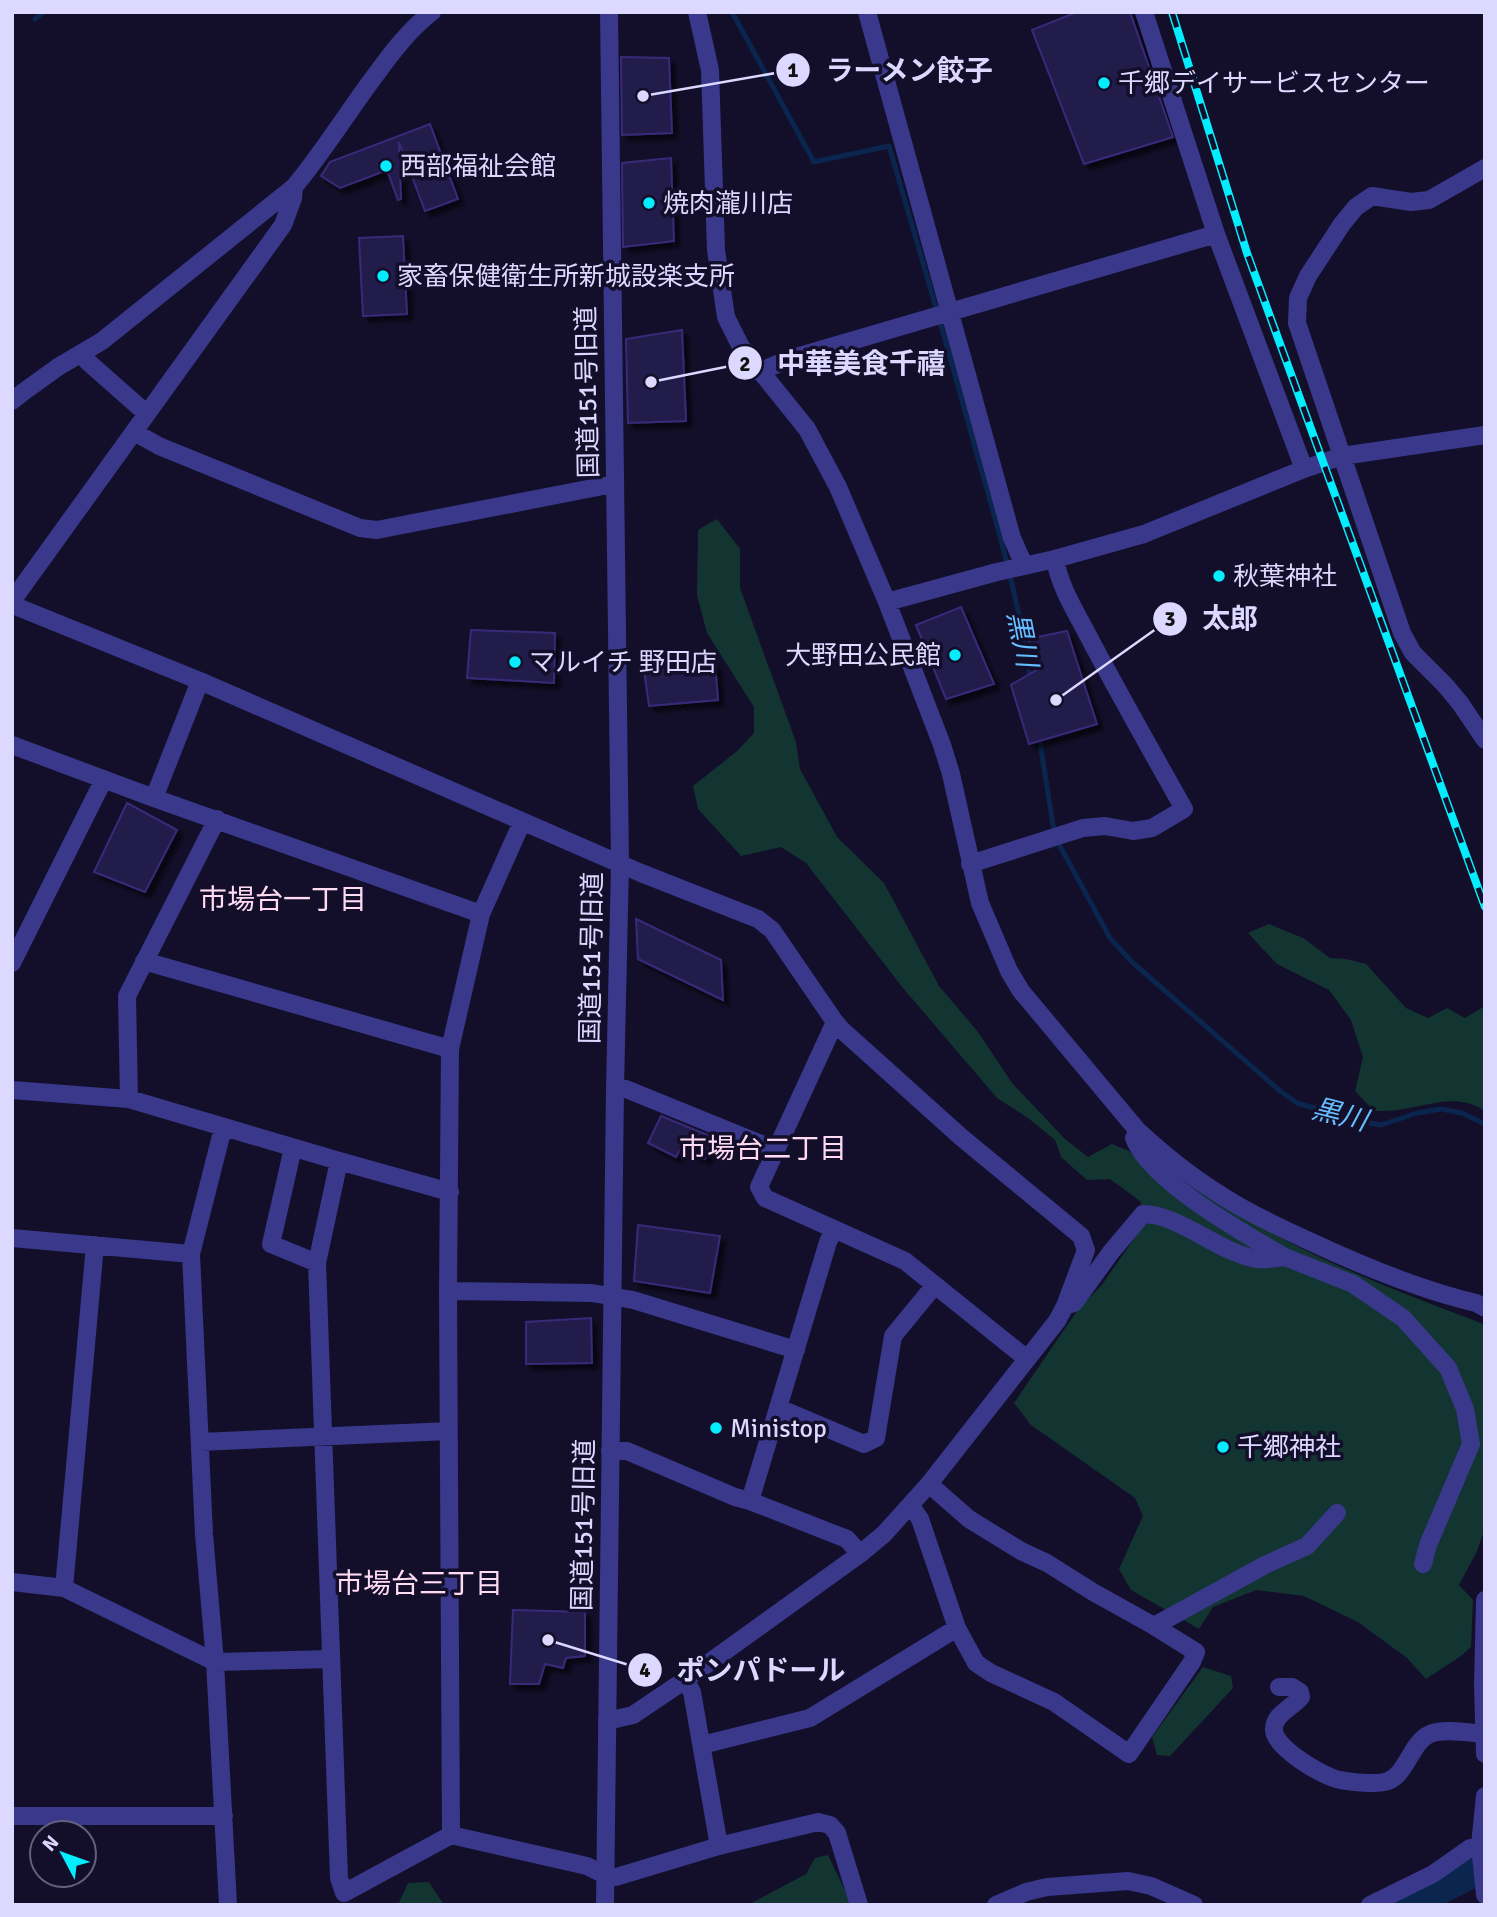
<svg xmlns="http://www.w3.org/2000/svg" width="1497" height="1917" font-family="Signika,'Noto Sans JP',sans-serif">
<defs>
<filter id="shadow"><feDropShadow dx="5.5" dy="5.5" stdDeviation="2" flood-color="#0009"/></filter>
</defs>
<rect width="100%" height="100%" fill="#130f2a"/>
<path fill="#123532" d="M 717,519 L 740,549 L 740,588 L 796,742 L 800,769 L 837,837 L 884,883 L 939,986 L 978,1032 L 1012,1083 L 1065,1139 L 1088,1157 L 1112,1144 L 1129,1151 L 1154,1175 L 1172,1169 C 1266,1241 1372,1282 1481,1323 L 1485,1327 L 1485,1529 L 1476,1553 L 1459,1585 L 1473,1600 L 1471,1647 L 1461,1656 L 1426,1679 L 1407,1658 L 1358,1622 L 1304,1596 L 1256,1590 L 1213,1607 L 1199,1629 L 1131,1590 L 1119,1569 L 1143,1516 L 1135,1498 L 1031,1425 L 1014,1403 L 1079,1308 L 1101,1286 L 1145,1223 L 1140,1201 L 1110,1179 L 1087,1180 L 1061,1157 L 1055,1140 L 1028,1118 L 997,1098 L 903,988 L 806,863 L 781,847 L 741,856 L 698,809 L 693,786 L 736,752 L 754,733 L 754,707 L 707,633 L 697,595 L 698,530 Z
M 1269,924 L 1303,938 L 1330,958 L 1346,959 L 1366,964 L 1406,1008 L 1428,1018 L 1447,1008 L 1465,1018 L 1485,1006 L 1485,1111 C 1457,1093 1432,1105 1403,1109 C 1393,1111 1384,1111 1374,1111 L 1355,1091 L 1363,1057 L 1351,1020 L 1329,990 L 1277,964 L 1248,933 Z
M 1203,1667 L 1231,1676 L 1233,1688 L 1170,1756 L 1157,1755 L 1152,1737 Z
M 828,1855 L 852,1905 L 748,1905 L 806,1874 L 815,1858 Z
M 429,1882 L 444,1905 L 398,1905 L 408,1883 Z"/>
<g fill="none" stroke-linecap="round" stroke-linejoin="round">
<path stroke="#0a254e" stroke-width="5" d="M 732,12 L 814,162 L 889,146 C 918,245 947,344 974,444 C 996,521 1019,598 1030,678
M 35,19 L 43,12
M 1039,736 L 1053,825 L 1060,846 L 1110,938 L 1132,962 L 1280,1091 L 1297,1103 L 1363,1122 L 1381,1125 L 1417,1113 L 1441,1109 L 1462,1113 L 1485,1124"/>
<path stroke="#0a254e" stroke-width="33" d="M 1405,1905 L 1485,1865"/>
</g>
<path fill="#231a4c" stroke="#392b79" stroke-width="2" filter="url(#shadow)" d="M 1077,12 L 1130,12 L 1173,137 L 1084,164 L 1032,30 Z
M 621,57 L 669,58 L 672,133 L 622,135 Z
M 430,124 L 458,199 L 425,211 L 399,142 L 401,199 L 398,200 L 387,170 L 340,188 L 321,176 L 330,162 Z
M 671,158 L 674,241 L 623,247 L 622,163 Z
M 403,236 L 407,314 L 363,316 L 359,238 Z
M 682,330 L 686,421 L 628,423 L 626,339 Z
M 961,607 L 994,684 L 946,699 L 916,625 Z
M 471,630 L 555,633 L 554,683 L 467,678 Z
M 1067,631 L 1097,724 L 1029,744 L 1011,685 L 1038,669 L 1028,639 Z
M 715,663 L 718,700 L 649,706 L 644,670 Z
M 127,803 L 177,830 L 145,892 L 94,872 Z
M 636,919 L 721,960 L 723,1000 L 638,959 Z
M 661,1116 L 715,1138 L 705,1159 L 681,1148 L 676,1157 L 648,1143 Z
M 638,1225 L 720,1236 L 710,1293 L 634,1281 Z
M 591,1318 L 592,1363 L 526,1364 L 526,1322 Z
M 513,1610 L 585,1612 L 585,1656 L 566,1658 L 563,1668 L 545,1664 L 539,1684 L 510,1684 Z"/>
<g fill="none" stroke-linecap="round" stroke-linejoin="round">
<path stroke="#39388b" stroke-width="18" d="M 697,12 L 710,70 L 716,250 L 726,317 L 741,347 L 807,429 L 838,487 L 887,602 L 942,745 L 951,774 L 980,903 L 1009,971 L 1021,991 L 1138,1131 C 1161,1152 1186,1173 1213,1190 C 1242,1210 1275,1225 1307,1240 C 1362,1266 1417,1289 1476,1303 L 1485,1308
M 867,12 L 1012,538 L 1024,565
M 1144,12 L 1216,234 L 1304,469
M 82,353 L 87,361 L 147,414
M 761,373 L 770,367 L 793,358 L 1216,234
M 12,401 L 22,393 L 58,367 L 102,341 L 294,187 C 324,151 349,110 377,73 C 393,51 410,29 432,12
M 134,432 L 159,446 L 360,528 L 377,530 L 603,486 L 614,486
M 1485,435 L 1342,456 L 1402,633 L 1413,653 L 1445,685 L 1460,703 L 1485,740
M 12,601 L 283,225 L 293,198 L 294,187
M 887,602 L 997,572 L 1055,559 L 1144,534 L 1304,469 L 1342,456 L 1297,323 L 1298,298 L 1308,276 L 1342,224 L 1356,207 L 1372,196 L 1411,202 L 1429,200 L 1485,168
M 12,603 L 20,608 L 200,681 L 641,873 L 758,919 L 772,930 L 835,1022 L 842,1030 L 961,1137 L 1081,1236 L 1086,1250 L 1065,1306
M 12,745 L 154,798 L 481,914
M 154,798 L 200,681
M 522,822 L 481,914 L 450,1049 L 448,1291 L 451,1835 L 587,1866 L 605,1875 L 616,1877 L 719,1846
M 970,864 L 1083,828 L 1105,826 L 1133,831 L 1152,828 L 1184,809 C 1153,754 1122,699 1092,643 C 1079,617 1060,589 1055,559
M 144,961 L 450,1049
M 12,963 L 104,779
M 835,1022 L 759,1187 L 765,1198 L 905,1261 L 1027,1359
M 615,1089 L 626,1089 L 776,1150
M 12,1090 L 129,1099 L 339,1161 L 450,1192
M 129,1099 L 127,996 L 217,819
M 223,1128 L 191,1254 L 204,1534 L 215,1662 L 228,1905
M 293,1148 L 271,1244 L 317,1263
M 339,1161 L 317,1263 L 339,1878 L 344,1893 L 451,1835
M 834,1230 L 828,1242 L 750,1501 L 847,1539 L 860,1554
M 12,1238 L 191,1254
M 1285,1257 L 1353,1284 L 1403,1318 L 1448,1368 L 1465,1409 L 1471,1444 L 1428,1545 L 1423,1564
M 448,1291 L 592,1293 L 633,1300 L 796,1350
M 779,1408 L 864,1444 L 876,1438 L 893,1336 L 935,1285
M 200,1442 L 449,1431
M 610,1451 L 627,1451 L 735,1497 L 750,1501
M 929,1484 L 1057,1321 L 1065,1306 L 1074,1303 L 1111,1252 L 1143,1214 C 1179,1214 1219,1253 1257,1259 C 1266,1260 1277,1258 1285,1257 C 1245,1234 1150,1181 1134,1138 L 1136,1134
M 12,1582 L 64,1588 L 215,1662 L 331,1659
M 64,1588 L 95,1245
M 1485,1600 L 1483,1685 L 1485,1754
M 1154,1626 L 1265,1565 L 1307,1546 L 1337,1513
M 1279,1687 L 1292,1687 L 1300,1692 L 1301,1697 C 1292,1708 1274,1714 1274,1729 C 1273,1747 1323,1777 1340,1780 C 1350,1782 1378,1785 1388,1781 C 1407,1774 1411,1742 1430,1734 C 1443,1728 1471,1733 1484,1734
M 607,1721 L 633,1715 L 685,1680
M 702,1745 L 810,1718 L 957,1628
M 1485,1796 L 1480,1845 L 1485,1895
M 12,1816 L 224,1816
M 859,1905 L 837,1833 L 830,1825 L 818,1822 L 719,1846 L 692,1692 L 685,1680 L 860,1554 L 884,1534 L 929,1484 L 969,1519 L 1021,1551 L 1047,1563 L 1093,1592 L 1154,1626 L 1196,1652 L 1192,1662 L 1129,1754 L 1054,1702 L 991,1673 L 976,1663 L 957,1628 L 920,1519 L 911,1506
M 996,1905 L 1026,1892 L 1047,1887 L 1128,1881 L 1151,1886 L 1194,1905
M 1370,1905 L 1433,1874 L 1470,1848 L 1480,1845"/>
<path stroke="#39388b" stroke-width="18" d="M 605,1905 L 615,1089 L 620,864 L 609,12"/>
<g stroke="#04edff" stroke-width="8">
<path id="rail" d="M 1172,12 L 1247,253 L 1485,907"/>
</g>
<use href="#rail" stroke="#130f2a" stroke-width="5" stroke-dasharray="16" stroke-linecap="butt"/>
</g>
<g fill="#04edff" stroke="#130f2a" stroke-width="2.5">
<circle cx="1104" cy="83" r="7"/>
<circle cx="386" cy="166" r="7"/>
<circle cx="649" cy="203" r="7"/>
<circle cx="383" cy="276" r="7"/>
<circle cx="1219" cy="576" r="7"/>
<circle cx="955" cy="655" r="7"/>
<circle cx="515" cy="662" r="7"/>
<circle cx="716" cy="1428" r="7"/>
<circle cx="1223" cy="1447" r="7"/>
</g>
<g text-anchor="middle" stroke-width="7" stroke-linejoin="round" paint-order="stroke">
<g font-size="26" fill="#dcd8ff" stroke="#130f2a" text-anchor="start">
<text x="1118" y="92">千郷デイサービスセンター</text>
<text x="400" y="175">西部福祉会館</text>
<text x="663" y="212">焼肉瀧川店</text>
<text x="397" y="285">家畜保健衛生所新城設楽支所</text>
<text x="1233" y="585">秋葉神社</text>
<text x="941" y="664" text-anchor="end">大野田公民館</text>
<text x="529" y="671">マルイチ 野田店</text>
<text x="730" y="1437">Ministop</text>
<text x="1237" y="1456">千郷神社</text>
</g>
<g font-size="26" fill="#dcd8ff" stroke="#130f2a">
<text transform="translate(587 392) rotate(-91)" y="9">国道151号旧道</text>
<text transform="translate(591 958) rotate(-89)" y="9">国道151号旧道</text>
<text transform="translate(583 1525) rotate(-89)" y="9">国道151号旧道</text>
</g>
<g font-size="28" font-style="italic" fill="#66bdff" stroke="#130f2a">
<text transform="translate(1023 639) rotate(79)" y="10">黒川</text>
<text transform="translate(1340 1114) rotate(14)" y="10">黒川</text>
</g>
<g font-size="28" fill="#ffdaf3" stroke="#130f2a">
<text x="283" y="909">市場台一丁目</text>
<text x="763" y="1158">市場台二丁目</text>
<text x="419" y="1593">市場台三丁目</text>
</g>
</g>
<path fill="none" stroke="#dcd8ff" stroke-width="2.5" d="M643 96L793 70M651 382L745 363M1056 700L1170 619M548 1640L645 1670"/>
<g fill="#dcd8ff" stroke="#130f2a" stroke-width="2.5">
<circle cx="643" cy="96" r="7"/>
<circle cx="651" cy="382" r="7"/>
<circle cx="1056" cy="700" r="7"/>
<circle cx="548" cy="1640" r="7"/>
<circle cx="793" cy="70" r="18"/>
<circle cx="745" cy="363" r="18"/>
<circle cx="1170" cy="619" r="18"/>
<circle cx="645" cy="1670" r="18"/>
</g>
<g font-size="21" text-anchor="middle" font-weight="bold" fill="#111">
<text x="793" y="77">1</text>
<text x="745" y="371">2</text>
<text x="1170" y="626">3</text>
<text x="645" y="1677">4</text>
</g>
<g font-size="28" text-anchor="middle" font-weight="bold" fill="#dcd8ff" stroke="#130f2a" stroke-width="7" stroke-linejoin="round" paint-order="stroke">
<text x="909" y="80">ラーメン餃子</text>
<text x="861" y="373">中華美食千禧</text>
<text x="1230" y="628">太郎</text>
<text x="761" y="1680">ポンパドール</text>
</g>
<rect width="1497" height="1917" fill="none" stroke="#dcd8ff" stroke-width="28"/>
<g transform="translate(63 1854) rotate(311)"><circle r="33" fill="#130f2a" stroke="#635f7f" stroke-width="2"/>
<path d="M0-5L12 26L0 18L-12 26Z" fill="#04edff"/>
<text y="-10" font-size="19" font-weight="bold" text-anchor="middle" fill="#dcd8ff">N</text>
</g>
</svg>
